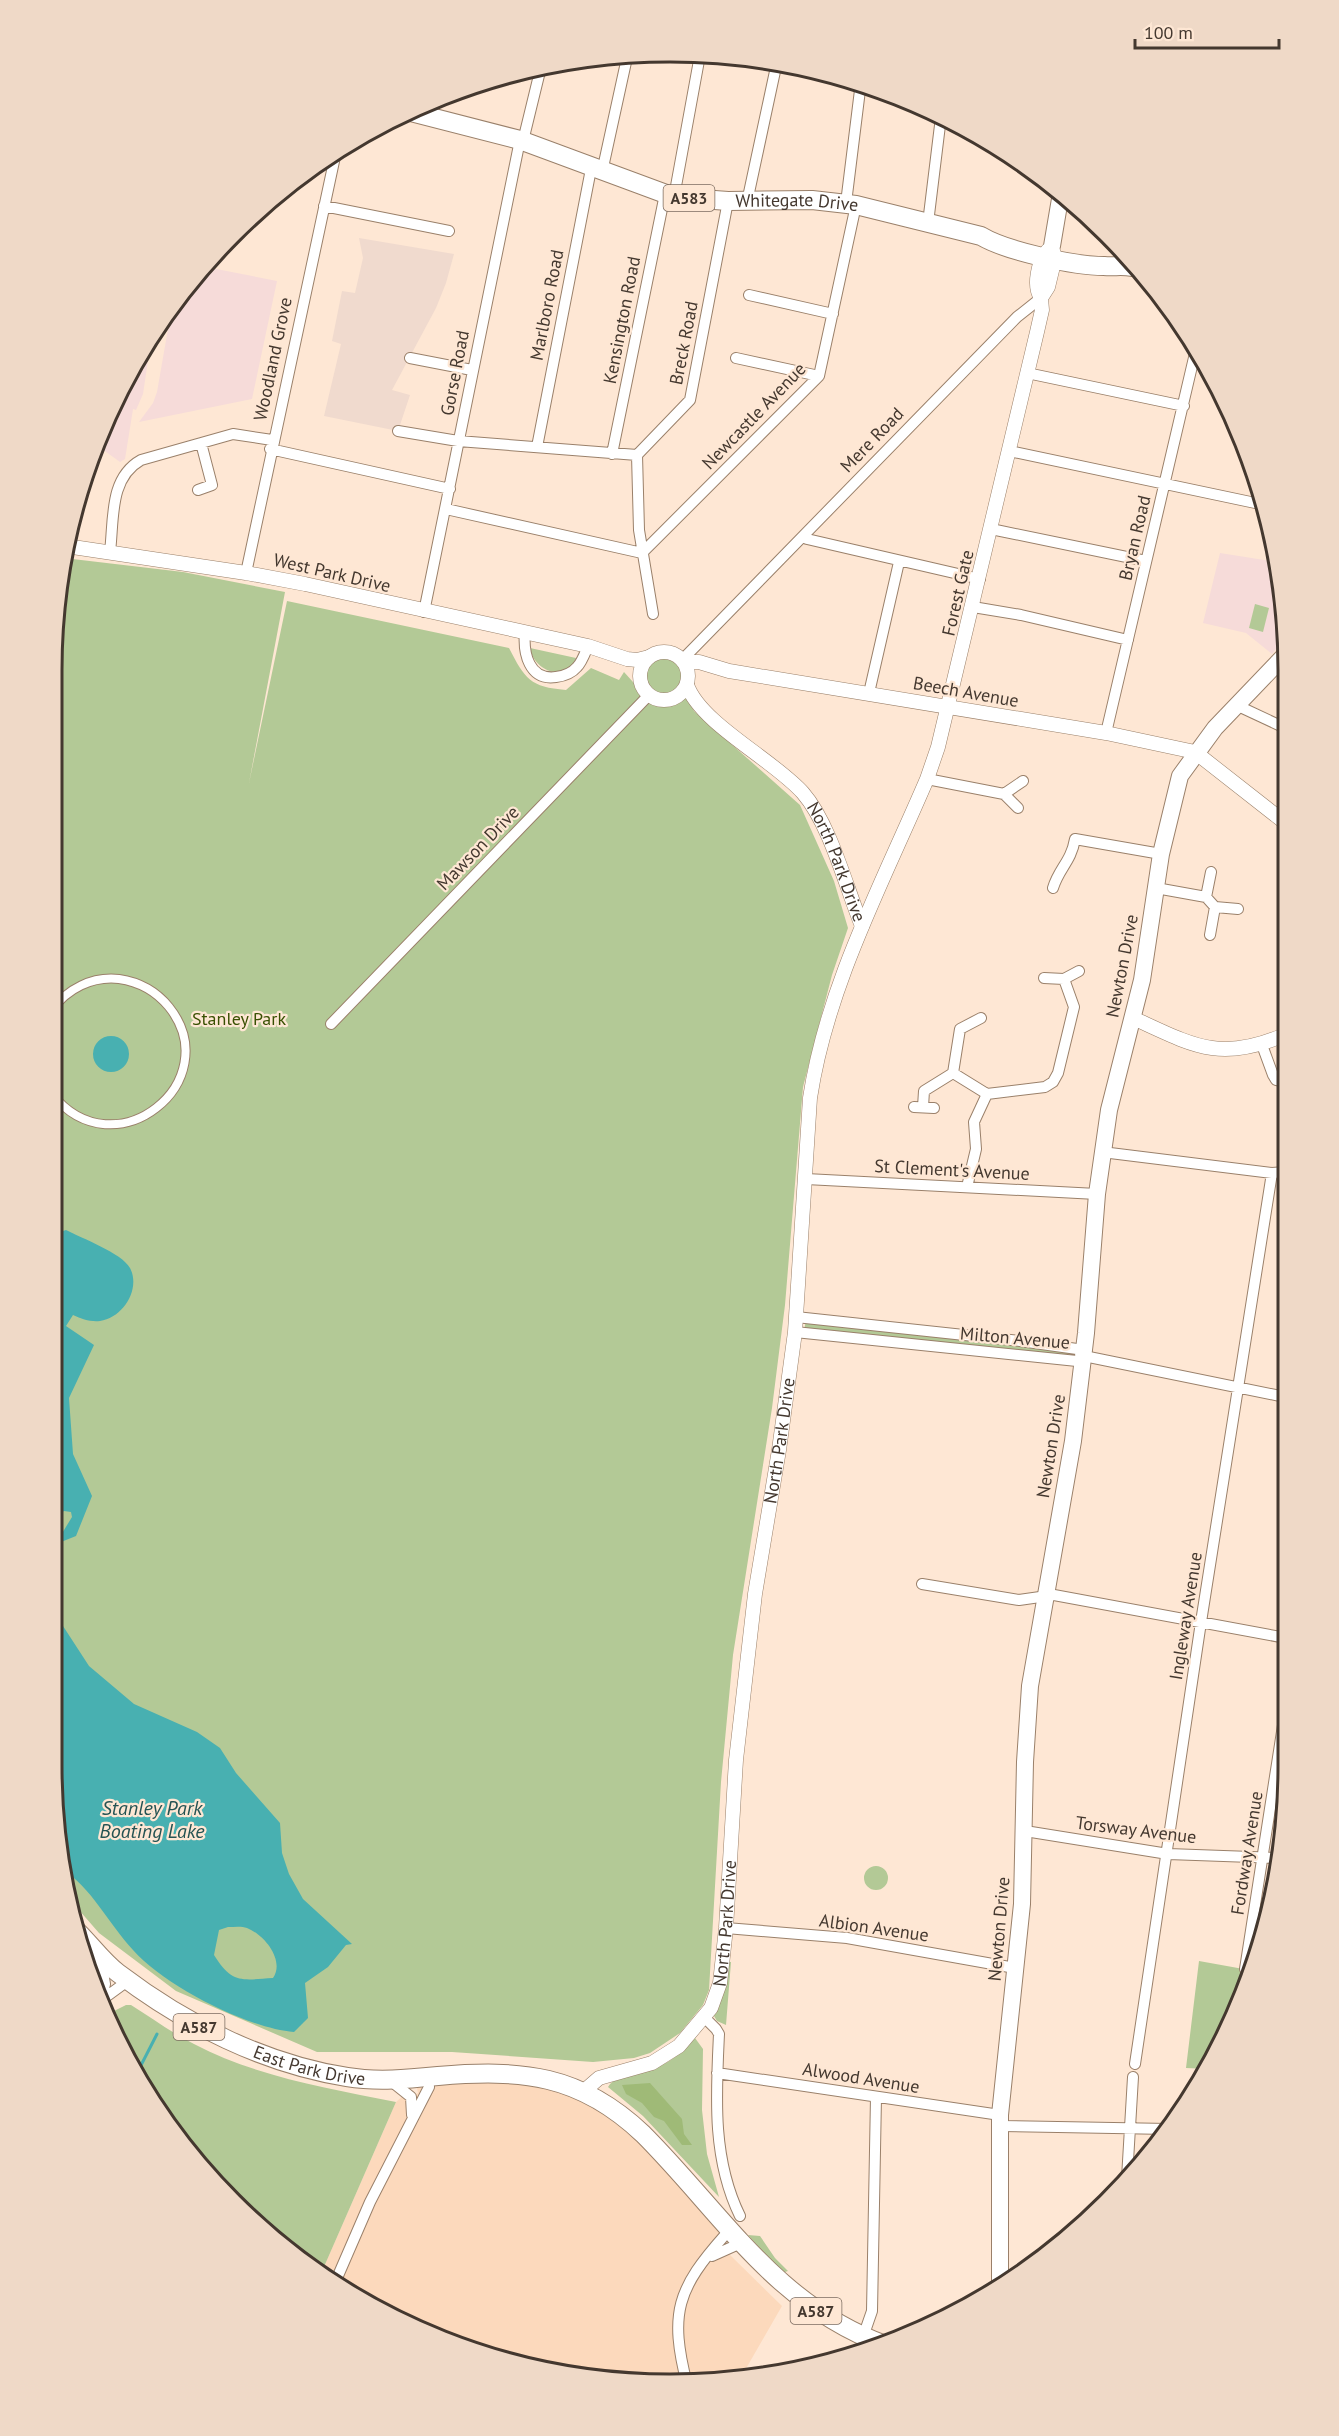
<svg xmlns="http://www.w3.org/2000/svg" width="1339" height="2436" font-family="'PT Sans',sans-serif">
<rect width="100%" height="100%" fill="#fee7d4"/>
<path fill="#fcd9bc" d="M 497,2073 L 606,2104 L 727,2226 L 710,2251 L 730,2255 L 782,2306 L 740,2379 L 710,2384 L 629,2384 L 510,2364 L 433,2338 L 320,2276 L 396,2102 L 404,2095 L 408,2098 L 418,2093 L 415,2078 Z"/>
<path fill="#f0dace" d="M 359,238 L 454,254 L 446,283 L 436,308 L 392,390 L 410,395 L 398,431 L 324,416 L 341,344 L 332,341 L 342,291 L 355,293 L 363,258 Z"/>
<path fill="#f6dbd9" d="M 201,266 L 277,281 L 252,399 L 139,422 L 153,403 L 157,392 L 172,306 Z
M 152,334 L 143,394 L 136,410 L 133,409 L 125,459 L 120,462 L 98,446 L 134,361 Z
M 1220,553 L 1276,562 L 1283,589 L 1283,640 L 1272,654 L 1246,633 L 1203,623 Z"/>
<path fill="#b3c996" d="M 64,558 L 183,572 L 285,592 L 249,783 L 287,601 L 509,648 C 525,679 530,687 566,690 L 591,668 L 619,680 L 624,672 L 651,702 L 663,703 L 686,694 L 694,711 L 800,805 L 834,881 L 848,928 L 832,975 L 803,1087 L 785,1305 L 772,1408 L 733,1655 L 721,1782 L 709,1990 L 703,2005 L 680,2033 L 650,2053 L 634,2058 L 593,2062 L 452,2052 L 317,2052 L 176,1991 L 99,1933 L 65,1894 L 51,1766 L 52,629 Z
M 1255,604 L 1269,608 L 1263,632 L 1249,628 Z
M 530,648 L 576,658 C 567,683 534,672 530,648 Z
M643 676a20 20 0 1 1 40 0a20 20 0 1 1-40 0Z
M 806,1318 L 1071,1346 L 1069,1360 L 804,1333 Z
M864 1878a12 12 0 1 1 24 0a12 12 0 1 1-24 0Z
M 1199,1961 L 1249,1970 L 1208,2069 L 1186,2068 Z
M 728,1962 L 731,1962 L 726,2025 L 717,2021 L 714,2016 Z
M 126,2005 L 131,2005 C 152,2018 172,2033 194,2044 C 257,2077 327,2088 396,2102 L 320,2276 L 261,2231 L 179,2143 L 134,2075 L 108,2018 L 114,2011 Z
M 695,2038 L 703,2049 L 702,2110 L 707,2154 L 719,2197 L 643,2116 L 608,2087 C 618,2072 641,2073 657,2067 C 673,2061 684,2050 695,2038 Z
M 748,2235 L 760,2236 L 775,2258 L 788,2271 L 782,2273 Z"/>
<path fill="#9fba77" d="M 650,2083 L 682,2119 L 684,2134 L 692,2145 L 682,2145 L 664,2121 L 654,2117 L 642,2103 L 626,2094 L 622,2085 Z"/>
<path fill="#48b0b1" fill-rule="evenodd" d="M93 1054a18 18 0 1 1 36 0a18 18 0 1 1-36 0Z
M 66,1230 C 81,1238 122,1253 130,1268 C 141,1289 123,1318 100,1321 C 90,1322 82,1319 73,1315 L 66,1326 L 94,1345 L 69,1398 L 73,1454 L 92,1496 L 76,1536 L 61,1542 L 51,1567 L 51,1544 L 61,1535 L 72,1517 L 71,1512 L 64,1511 L 53,1518 L 51,1523 L 52,1239 L 54,1234 Z
M 51,1597 L 63,1626 L 89,1666 L 134,1704 L 197,1732 L 220,1748 L 236,1773 L 280,1823 L 282,1853 L 289,1874 L 303,1899 L 352,1944 L 346,1945 L 328,1967 L 305,1983 L 308,2018 L 294,2032 C 247,2028 165,1986 133,1950 C 108,1923 92,1888 61,1868 L 51,1766 L 51,1686 L 59,1674 L 60,1666 L 51,1644 ZM 228,1927 C 234,1927 242,1926 247,1928 C 265,1935 285,1961 273,1978 C 241,1980 232,1984 214,1955 L 219,1930 Z"/>
<g fill="none" stroke-linecap="round" stroke-linejoin="round">
<path stroke="#48b0b1" stroke-width="3" d="M 135,2077 L 157,2034"/>
<g stroke="#9a806a" stroke-width="10">
<path id="pedestrian" d="M 52,1094 C 115,1173 228,1081 169,1007 C 156,991 140,982 119,979 C 92,976 67,989 52,1010"/>
</g>
<g stroke="#9a806a" stroke-width="12">
<path id="minor" d="M 523,141 L 541,67
M 602,172 L 628,53
M 674,197 L 700,55
M 747,202 L 777,62
M 846,203 L 861,82
M 324,206 L 449,231
M 928,223 L 941,117
M 749,295 L 833,314
M 410,358 L 472,370
M 736,358 L 819,376
M 1027,373 L 1184,406
M 398,431 L 458,441 L 637,455
M 537,447 L 591,169
M 270,449 L 450,489
M 1009,451 L 1260,504
M 612,454 L 665,194
M 198,490 L 212,485 L 201,443
M 446,509 L 642,553
M 991,529 L 1146,561
M 803,536 L 807,539 L 980,579
M 110,552 C 114,519 109,478 141,460 L 233,434 L 272,440
M 642,553 L 819,376 L 856,205
M 246,573 L 336,152
M 973,607 L 1021,615 L 1128,640
M 424,612 L 520,140
M 653,614 L 639,530 L 637,455 L 690,400 L 728,201
M 525,632 C 523,653 529,681 556,677 C 564,676 572,673 577,667 C 582,662 585,653 588,646
M 682,660 L 1017,317 L 1041,298
M 869,693 L 899,562
M 1236,705 L 1283,727
M 1106,733 L 1196,349
M 927,779 L 1004,794 L 1018,808
M 1004,794 L 1023,781
M 1053,888 C 1059,868 1071,862 1075,839 L 1161,854
M 1156,888 L 1206,897 L 1215,907 L 1238,909
M 1206,897 L 1211,872
M 1210,935 L 1215,907
M 1044,978 L 1064,979 L 1079,971
M 981,1018 L 960,1029 L 953,1073 L 987,1094
M 331,1024 L 649,695
M 1262,1045 L 1273,1075 L 1276,1080 L 1284,1082
M 914,1107 L 934,1108
M 923,1107 L 924,1091 L 953,1073
M 1102,1152 L 1272,1173 L 1285,1172
M 806,1179 L 1097,1194
M 967,1187 L 976,1149 L 974,1122 L 987,1094 L 1045,1087 L 1053,1082 L 1058,1073 L 1074,1007 L 1064,979
M 796,1317 L 1020,1341 L 1077,1349 L 1084,1356
M 795,1332 L 1077,1361 L 1084,1356
M 1084,1356 L 1285,1397
M 922,1584 L 1019,1600 L 1054,1595 L 1286,1638
M 1025,1831 L 1168,1854 L 1278,1858
M 726,1928 L 847,1938 L 1015,1968
M 1245,1969 L 1286,1706
M 103,1999 L 129,1980
M 101,2003 L 105,1984 L 101,1960
M 704,2017 L 716,2029 L 719,2034 C 716,2096 712,2159 740,2216
M 1135,2064 L 1201,1622 L 1272,1173
M 717,2073 L 1000,2115
M 391,2081 L 411,2097 L 412,2115
M 999,2126 L 1169,2129
M 1127,2178 L 1133,2077
M 712,2256 L 741,2243
M 334,2285 L 370,2202 L 429,2087 L 428,2077
M 863,2337 L 872,2311 L 876,2097
M 687,2384 C 669,2313 677,2289 725,2235 L 727,2226"/>
</g>
<g stroke="#9a806a" stroke-width="15">
<g id="tertiary">
<path d="M 1041,298 C 1033,286 1038,261 1048,250"/>
<path d="M 66,546 L 246,573 L 305,584 L 588,646 L 627,659 L 637,660 L 649,657"/>
<circle cx="664" cy="676" r="24"/>
<path d="M 684,662 L 699,662 L 729,671 L 1106,733 L 1195,752 L 1283,821"/>
<path id="s1" d="M 687,685 C 701,724 774,760 803,793 C 830,824 846,887 862,926"/>
<path d="M 1133,1018 C 1192,1045 1220,1063 1284,1035"/>
<path id="s2" d="M 584,2091 L 599,2078 L 652,2063 L 679,2046 L 711,2008 L 720,1983 L 726,1928 L 736,1760 L 755,1594 L 779,1450 L 795,1332 L 810,1098 C 827,986 883,882 927,779 L 938,747 L 1037,332 L 1042,310 L 1041,298 L 1048,287 L 1055,258 L 1053,251"/>
</g>
</g>
<g stroke="#9a806a" stroke-width="18">
<path id="secondary" d="M 1052,246 L 1061,193
M 1000,2288 L 1000,2115 L 1022,1904 L 1025,1762 L 1030,1686 L 1073,1441 L 1086,1333 L 1097,1194 L 1109,1110 L 1142,980 L 1161,854 L 1180,776 L 1215,728 L 1283,657"/>
</g>
<g stroke="#9a806a" stroke-width="20">
<g id="primary">
<path id="s3" d="M 407,111 L 520,140 L 674,197 L 728,201 L 812,200 L 856,205 L 981,236 C 1006,251 1074,266 1104,266 C 1114,267 1122,265 1132,267"/>
<path id="s4" d="M 74,1928 C 89,1942 102,1961 118,1973 C 185,2024 264,2064 347,2077 C 377,2082 408,2079 438,2076 C 521,2069 580,2074 643,2134 C 722,2213 775,2305 885,2345"/>
</g>
</g>
<use href="#pedestrian" stroke="#fff" stroke-width="8"/>
<use href="#minor" stroke="#fff" stroke-width="10"/>
<use href="#tertiary" stroke="#fff" stroke-width="14"/>
<use href="#secondary" stroke="#fff" stroke-width="16"/>
<use href="#primary" stroke="#fff" stroke-width="18"/>
</g>
<g text-anchor="middle" stroke-width="4.5" stroke-linejoin="round" paint-order="stroke">
<g fill="#fee7d4" stroke="#7c6c60" stroke-width="1.5">
<rect x="663.5" y="185" width="51" height="26" rx="4.5"/>
<rect x="173.5" y="2014" width="51" height="26" rx="4.5"/>
<rect x="790.5" y="2298" width="51" height="26" rx="4.5"/>
</g>
<g font-size="16" font-weight="bold" fill="#44382f">
<text x="689" y="204">A583</text>
<text x="199" y="2033">A587</text>
<text x="816" y="2317">A587</text>
</g>
<g font-size="18" fill="#44382f" stroke="#fee7d4">
<text dy="6" stroke="none"><textPath href="#s3" startOffset="404">Whitegate Drive</textPath></text>
<text transform="translate(547 305) rotate(-79)" y="6">Marlboro Road</text>
<text transform="translate(622 320) rotate(-79)" y="6">Kensington Road</text>
<text transform="translate(684 343) rotate(-79)" y="6">Breck Road</text>
<text transform="translate(273 359) rotate(-78)" y="6">Woodland Grove</text>
<text transform="translate(455 373) rotate(-79)" y="6">Gorse Road</text>
<text transform="translate(754 416) rotate(-46)" y="6">Newcastle Avenue</text>
<text transform="translate(872 440) rotate(-46)" y="6">Mere Road</text>
<text transform="translate(1135 538) rotate(-77)" y="6">Bryan Road</text>
<text transform="translate(332 573) rotate(13)" y="6">West Park Drive</text>
<text transform="translate(958 593) rotate(-77)" y="6">Forest Gate</text>
<text transform="translate(966 692) rotate(10)" y="6">Beech Avenue</text>
<text transform="translate(478 848) rotate(-46)" y="6">Mawson Drive</text>
<text dy="6" stroke="none"><textPath href="#s1" startOffset="237">North Park Drive</textPath></text>
<text transform="translate(1122 966) rotate(-79)" y="6">Newton Drive</text>
<text transform="translate(952 1170) rotate(3)" y="6">St Clement's Avenue</text>
<text transform="translate(1015 1338) rotate(5)" y="6">Milton Avenue</text>
<text dy="6" stroke="none"><textPath href="#s2" startOffset="729">North Park Drive</textPath></text>
<text transform="translate(1051 1446) rotate(-81)" y="6">Newton Drive</text>
<text transform="translate(1186 1616) rotate(-81)" y="6">Ingleway Avenue</text>
<text transform="translate(1136 1830) rotate(7)" y="6">Torsway Avenue</text>
<text transform="translate(1247 1853) rotate(-81)" y="6">Fordway Avenue</text>
<text dy="6" stroke="none"><textPath href="#s2" startOffset="243">North Park Drive</textPath></text>
<text transform="translate(874 1928) rotate(8)" y="6">Albion Avenue</text>
<text transform="translate(999 1929) rotate(-85)" y="6">Newton Drive</text>
<text dy="6" stroke="none"><textPath href="#s4" startOffset="278">East Park Drive</textPath></text>
<text transform="translate(861 2078) rotate(9)" y="6">Alwood Avenue</text>
</g>
<g font-size="18" fill="#395002" stroke="#fee7d4">
<text x="239" y="1025">Stanley Park</text>
</g>
<g font-size="20" font-style="italic" fill="#255353" stroke="#fee7d4">
<text x="152" y="1815">Stanley Park<tspan x="152" dy="23">Boating Lake</tspan></text>
</g>
</g>
<path d="M0 0H1339V2436H0ZM670 62H670A608 608 0 0 1 1278 670V1766A608 608 0 0 1 670 2374H670A608 608 0 0 1 62 1766V670A608 608 0 0 1 670 62Z" fill="#efd9c7" fill-rule="evenodd"/>
<path fill="none" stroke="#44382f" stroke-width="3" d="M670 62H670A608 608 0 0 1 1278 670V1766A608 608 0 0 1 670 2374H670A608 608 0 0 1 62 1766V670A608 608 0 0 1 670 62Z"/>
<path d="M1135 39v9h144v-9" fill="none" stroke="#44382f" stroke-width="3"/>
<text x="1144" y="39" font-size="18" fill="#44382f" stroke="#fee7d4" stroke-width="4.5" paint-order="stroke">100 m</text>
</svg>
